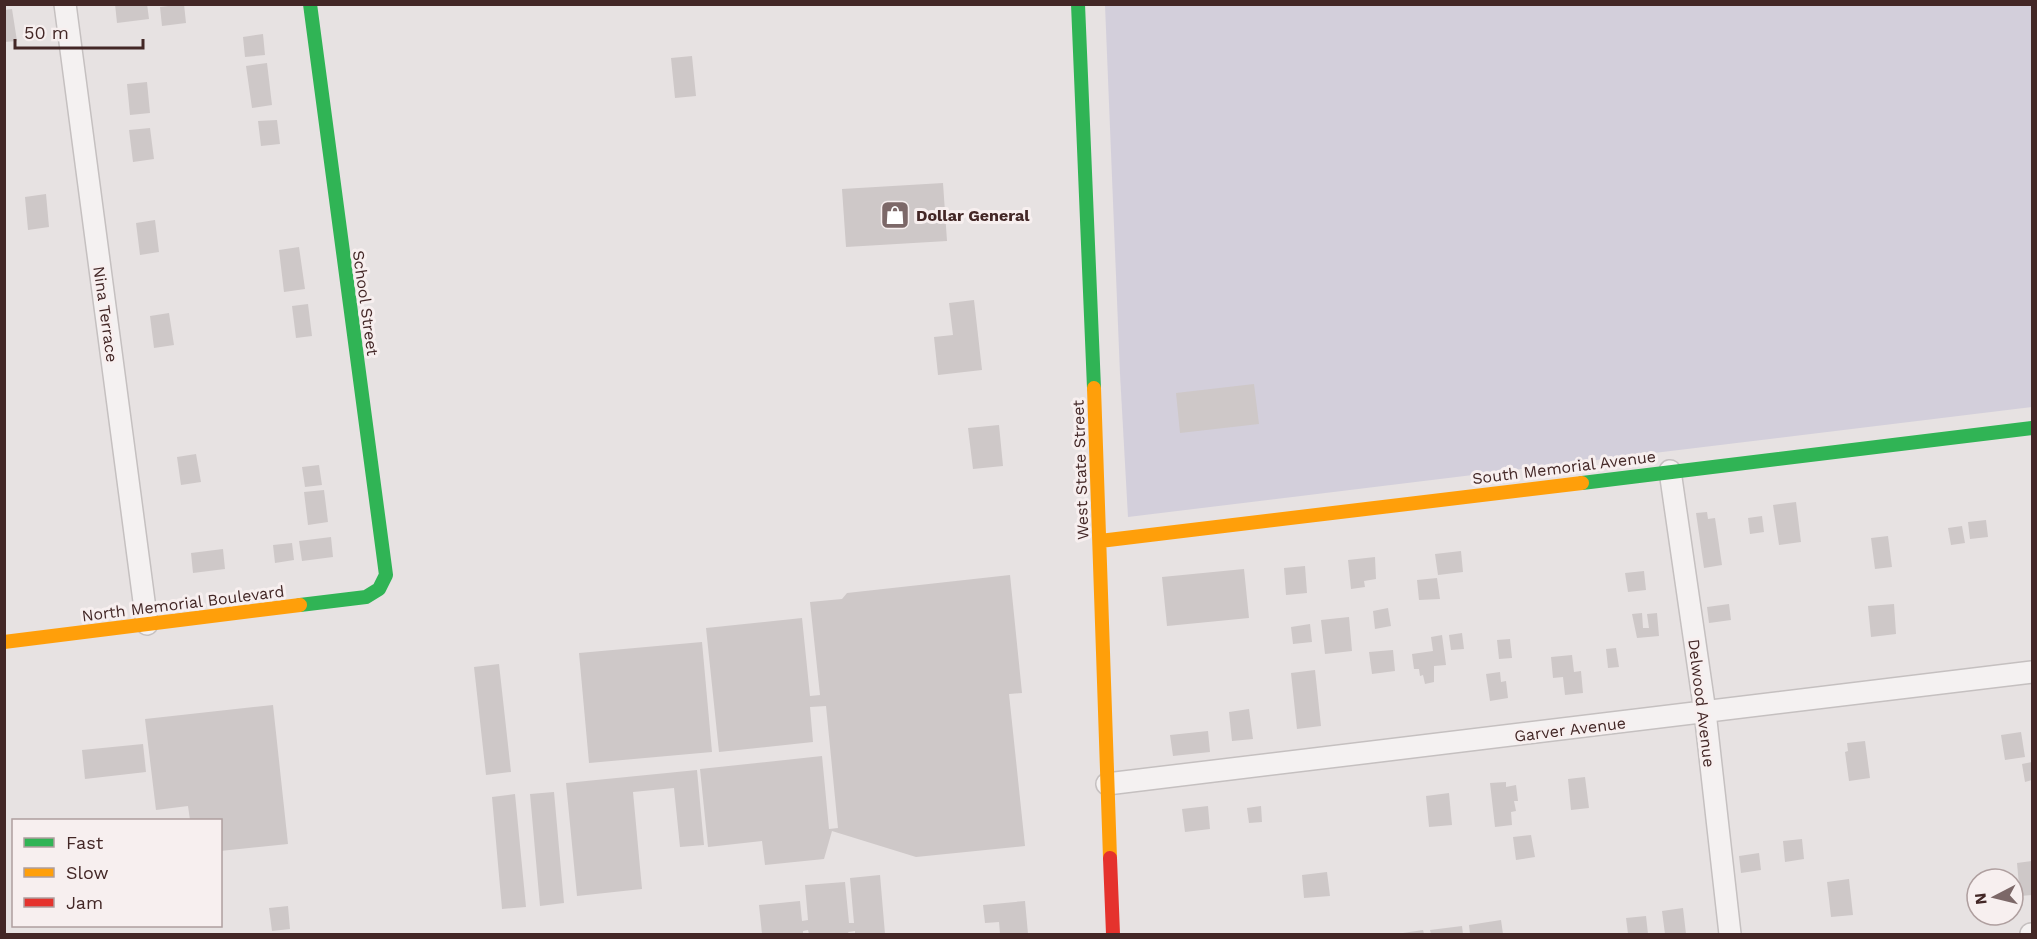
<svg xmlns="http://www.w3.org/2000/svg" width="2037" height="939" font-family="'Work Sans',sans-serif">
<rect width="100%" height="100%" fill="#e7e2e2"/>
<path fill="#d3cfdb" d="M 1105,5 L 2032,5 L 2032,407 L 1128,517 L 1120,374 Z"/>
<path fill="#cec8c8" d="M 115,4 L 147,4 L 149,19 L 117,23 Z
M 184,4 L 186,23 L 162,26 L 160,7 Z
M 12,9 L 17,41 L 4,42 L 4,10 Z
M 263,34 L 265,55 L 245,57 L 243,37 Z
M 692,56 L 696,96 L 675,98 L 671,58 Z
M 267,63 L 272,105 L 252,108 L 246,66 Z
M 147,82 L 150,113 L 130,115 L 127,84 Z
M 277,120 L 280,144 L 261,146 L 258,121 Z
M 150,128 L 154,159 L 133,162 L 129,130 Z
M 943,183 L 947,241 L 846,247 L 842,189 Z
M 46,194 L 49,227 L 28,230 L 25,197 Z
M 155,220 L 159,252 L 140,255 L 136,223 Z
M 299,247 L 305,289 L 284,292 L 279,250 Z
M 974,300 L 982,370 L 938,375 L 934,337 L 953,335 L 949,303 Z
M 308,304 L 312,336 L 296,338 L 292,306 Z
M 169,313 L 174,345 L 154,348 L 150,316 Z
M 1254,384 L 1259,424 L 1180,433 L 1176,393 Z
M 999,425 L 1003,466 L 973,469 L 968,428 Z
M 196,454 L 201,482 L 181,485 L 177,457 Z
M 319,465 L 322,485 L 305,487 L 302,467 Z
M 324,490 L 328,522 L 308,525 L 304,492 Z
M 1796,502 L 1801,542 L 1779,545 L 1773,505 Z
M 1707,512 L 1708,519 L 1715,518 L 1722,565 L 1704,568 L 1696,513 Z
M 1762,516 L 1764,532 L 1750,534 L 1748,518 Z
M 1986,520 L 1988,537 L 1970,539 L 1968,522 Z
M 1962,526 L 1965,543 L 1951,545 L 1948,528 Z
M 1888,536 L 1892,567 L 1875,569 L 1871,538 Z
M 331,537 L 333,557 L 302,561 L 299,541 Z
M 292,543 L 294,560 L 275,563 L 273,545 Z
M 223,549 L 225,569 L 193,573 L 191,553 Z
M 1461,551 L 1463,572 L 1438,575 L 1435,554 Z
M 1375,557 L 1376,579 L 1364,581 L 1365,587 L 1351,589 L 1348,560 Z
M 1305,566 L 1307,593 L 1286,595 L 1284,568 Z
M 1244,569 L 1249,618 L 1167,626 L 1162,577 Z
M 1644,571 L 1646,590 L 1628,592 L 1625,573 Z
M 1010,575 L 1022,693 L 1009,694 L 1025,846 L 916,857 L 832,831 L 824,859 L 765,865 L 762,841 L 708,847 L 700,769 L 822,756 L 829,829 L 838,828 L 826,706 L 810,707 L 813,742 L 719,752 L 706,628 L 802,618 L 810,696 L 820,695 L 810,602 L 842,599 L 847,593 Z
M 1437,578 L 1440,599 L 1419,600 L 1417,580 Z
M 1729,604 L 1731,620 L 1709,623 L 1707,607 Z
M 1894,604 L 1896,634 L 1871,637 L 1868,606 Z
M 1388,608 L 1391,626 L 1375,629 L 1373,611 Z
M 1642,613 L 1643,628 L 1649,628 L 1647,614 L 1657,613 L 1659,636 L 1637,638 L 1632,614 Z
M 1349,617 L 1352,651 L 1325,654 L 1321,620 Z
M 1310,624 L 1312,642 L 1293,644 L 1291,627 Z
M 1462,633 L 1464,649 L 1451,650 L 1449,635 Z
M 1442,635 L 1446,665 L 1434,666 L 1434,682 L 1425,684 L 1423,675 L 1420,676 L 1419,669 L 1414,669 L 1412,654 L 1433,651 L 1431,637 Z
M 1510,639 L 1512,658 L 1499,659 L 1497,640 Z
M 702,642 L 712,752 L 589,763 L 579,653 Z
M 1616,648 L 1619,667 L 1608,668 L 1606,649 Z
M 1393,650 L 1395,671 L 1372,674 L 1369,652 Z
M 1572,655 L 1574,672 L 1581,671 L 1583,693 L 1565,695 L 1563,677 L 1553,678 L 1551,657 Z
M 499,664 L 511,772 L 486,775 L 474,667 Z
M 1315,670 L 1321,726 L 1297,729 L 1291,673 Z
M 1500,672 L 1501,682 L 1506,681 L 1508,698 L 1490,701 L 1486,674 Z
M 273,705 L 288,844 L 220,851 L 220,820 L 190,820 L 188,806 L 156,810 L 145,719 Z
M 1249,709 L 1253,739 L 1232,741 L 1229,712 Z
M 1208,731 L 1210,752 L 1173,756 L 1170,735 Z
M 2021,732 L 2025,757 L 2005,760 L 2001,735 Z
M 1865,741 L 1870,778 L 1849,781 L 1845,752 L 1848,751 L 1847,743 Z
M 143,744 L 146,772 L 85,779 L 82,750 Z
M 2032,762 L 2032,780 L 2025,782 L 2022,764 Z
M 697,770 L 704,845 L 680,847 L 674,788 L 633,792 L 642,889 L 577,896 L 566,783 Z
M 1585,777 L 1589,808 L 1571,810 L 1568,779 Z
M 1506,782 L 1506,787 L 1516,785 L 1518,801 L 1514,801 L 1516,811 L 1511,812 L 1512,825 L 1495,827 L 1490,783 Z
M 554,792 L 564,903 L 540,906 L 530,794 Z
M 1449,793 L 1452,825 L 1429,827 L 1426,796 Z
M 515,794 L 526,907 L 502,909 L 492,797 Z
M 1208,806 L 1210,829 L 1185,832 L 1182,809 Z
M 1261,806 L 1262,822 L 1249,823 L 1247,808 Z
M 1531,835 L 1535,857 L 1516,860 L 1513,837 Z
M 1802,839 L 1804,859 L 1785,862 L 1783,841 Z
M 1759,853 L 1761,870 L 1741,873 L 1739,856 Z
M 2032,861 L 2032,895 L 2020,896 L 2017,863 Z
M 1327,872 L 1330,896 L 1304,898 L 1302,875 Z
M 880,875 L 885,934 L 855,934 L 855,931 L 848,932 L 849,934 L 809,934 L 808,930 L 803,931 L 803,934 L 762,934 L 759,905 L 800,901 L 802,921 L 808,920 L 805,885 L 845,882 L 849,923 L 854,923 L 850,878 Z
M 1849,879 L 1853,915 L 1831,917 L 1827,882 Z
M 1025,901 L 1028,934 L 1000,934 L 999,922 L 985,923 L 983,905 Z
M 288,906 L 290,929 L 272,931 L 269,908 Z
M 1683,908 L 1686,934 L 1665,934 L 1662,911 Z
M 1646,916 L 1648,934 L 1628,934 L 1626,918 Z
M 1501,920 L 1503,934 L 1470,934 L 1469,925 Z
M 1462,926 L 1463,934 L 1431,934 L 1430,930 Z
M 1423,930 L 1424,934 L 1403,934 L 1403,933 Z"/>
<g fill="none" stroke-linecap="round" stroke-linejoin="round">
<g stroke="#c5c0c0" stroke-width="24">
<path id="street" d="M 65,4 L 147,624
M 1670,471 L 1705,712 L 1730,934
M 1107,784 L 2032,672
M 2031,934 L 2032,934"/>
</g>
<use href="#street" stroke="#f4f1f1" stroke-width="21"/>
<path stroke="#30b455" stroke-width="14" d="M 1078,4 L 1094,388
M 1582,483 L 2032,428
M 300,605 L 366,597 L 379,589 L 386,575 L 310,4"/>
<path stroke="#ff9f0a" stroke-width="14" d="M 1094,388 L 1110,858
M 1100,541 L 1582,483
M 4,642 L 300,605"/>
<path stroke="#e5322d" stroke-width="14" d="M 1110,858 L 1113,934"/>
</g>
<defs>
<g id="shop-square" transform="scale(1.5)"><rect x="-9" y="-9" width="18" height="18" rx="4" fill="#7c6868" stroke="#f7efef"/><path d="M-5-2.5h2.3a2.7 3.5 0 0 1 5.4 0H5L5.5 6h-11ZM-1.5-2.5h3a1.5 2.3 0 0 0-3 0Z" fill="#fff"/></g>
</defs>
<g fill-rule="evenodd">
<use href="#shop-square" x="895" y="215"/>
</g>
<g text-anchor="middle" stroke-width="6" stroke-linejoin="round" paint-order="stroke">
<g font-size="16" font-weight="bold" fill="#432726" stroke="#f7efef" text-anchor="start">
<text x="916" y="221">Dollar General</text>
</g>
<g font-size="16" fill="#432726" stroke="#f7efef">
<text transform="translate(366 303) rotate(82)" y="6">School Street</text>
<text transform="translate(106 314) rotate(82)" y="6">Nina Terrace</text>
<text transform="translate(1564 467) rotate(-7)" y="6">South Memorial Avenue</text>
<text transform="translate(1080 470) rotate(-92)" y="6">West State Street</text>
<text transform="translate(183 603) rotate(-7)" y="6">North Memorial Boulevard</text>
<text transform="translate(1702 703) rotate(83)" y="6">Delwood Avenue</text>
<text transform="translate(1570 729) rotate(-7)" y="6">Garver Avenue</text>
</g>
</g>
<rect width="2037" height="939" fill="none" stroke="#432726" stroke-width="12"/>
<rect x="12" y="819" width="210" height="108" fill="#f7efef" stroke="#af9f9f" stroke-width="1.5"/>
<rect x="24" y="838" width="30" height="9" fill="#30b455" stroke="#af9f9f" stroke-width="1.5"/>
<text x="66" y="849" font-size="18" fill="#432726">Fast</text>
<rect x="24" y="868" width="30" height="9" fill="#ff9f0a" stroke="#af9f9f" stroke-width="1.5"/>
<text x="66" y="879" font-size="18" fill="#432726">Slow</text>
<rect x="24" y="898" width="30" height="9" fill="#e5322d" stroke="#af9f9f" stroke-width="1.5"/>
<text x="66" y="909" font-size="18" fill="#432726">Jam</text>
<g transform="translate(1995 897) rotate(263)"><circle r="28" fill="#f7efef" stroke="#af9f9f" stroke-width="1.5"/>
<path d="M0-4.5L10 22L0 15L-10 22Z" fill="#7c6868"/>
<text y="-9" font-size="16" font-weight="bold" text-anchor="middle" fill="#432726">N</text>
</g>
<path d="M15 39v9h128v-9" fill="none" stroke="#432726" stroke-width="3"/>
<text x="24" y="39" font-size="18" fill="#432726" stroke="#f7efef" stroke-width="4.5" paint-order="stroke">50 m</text>
</svg>
